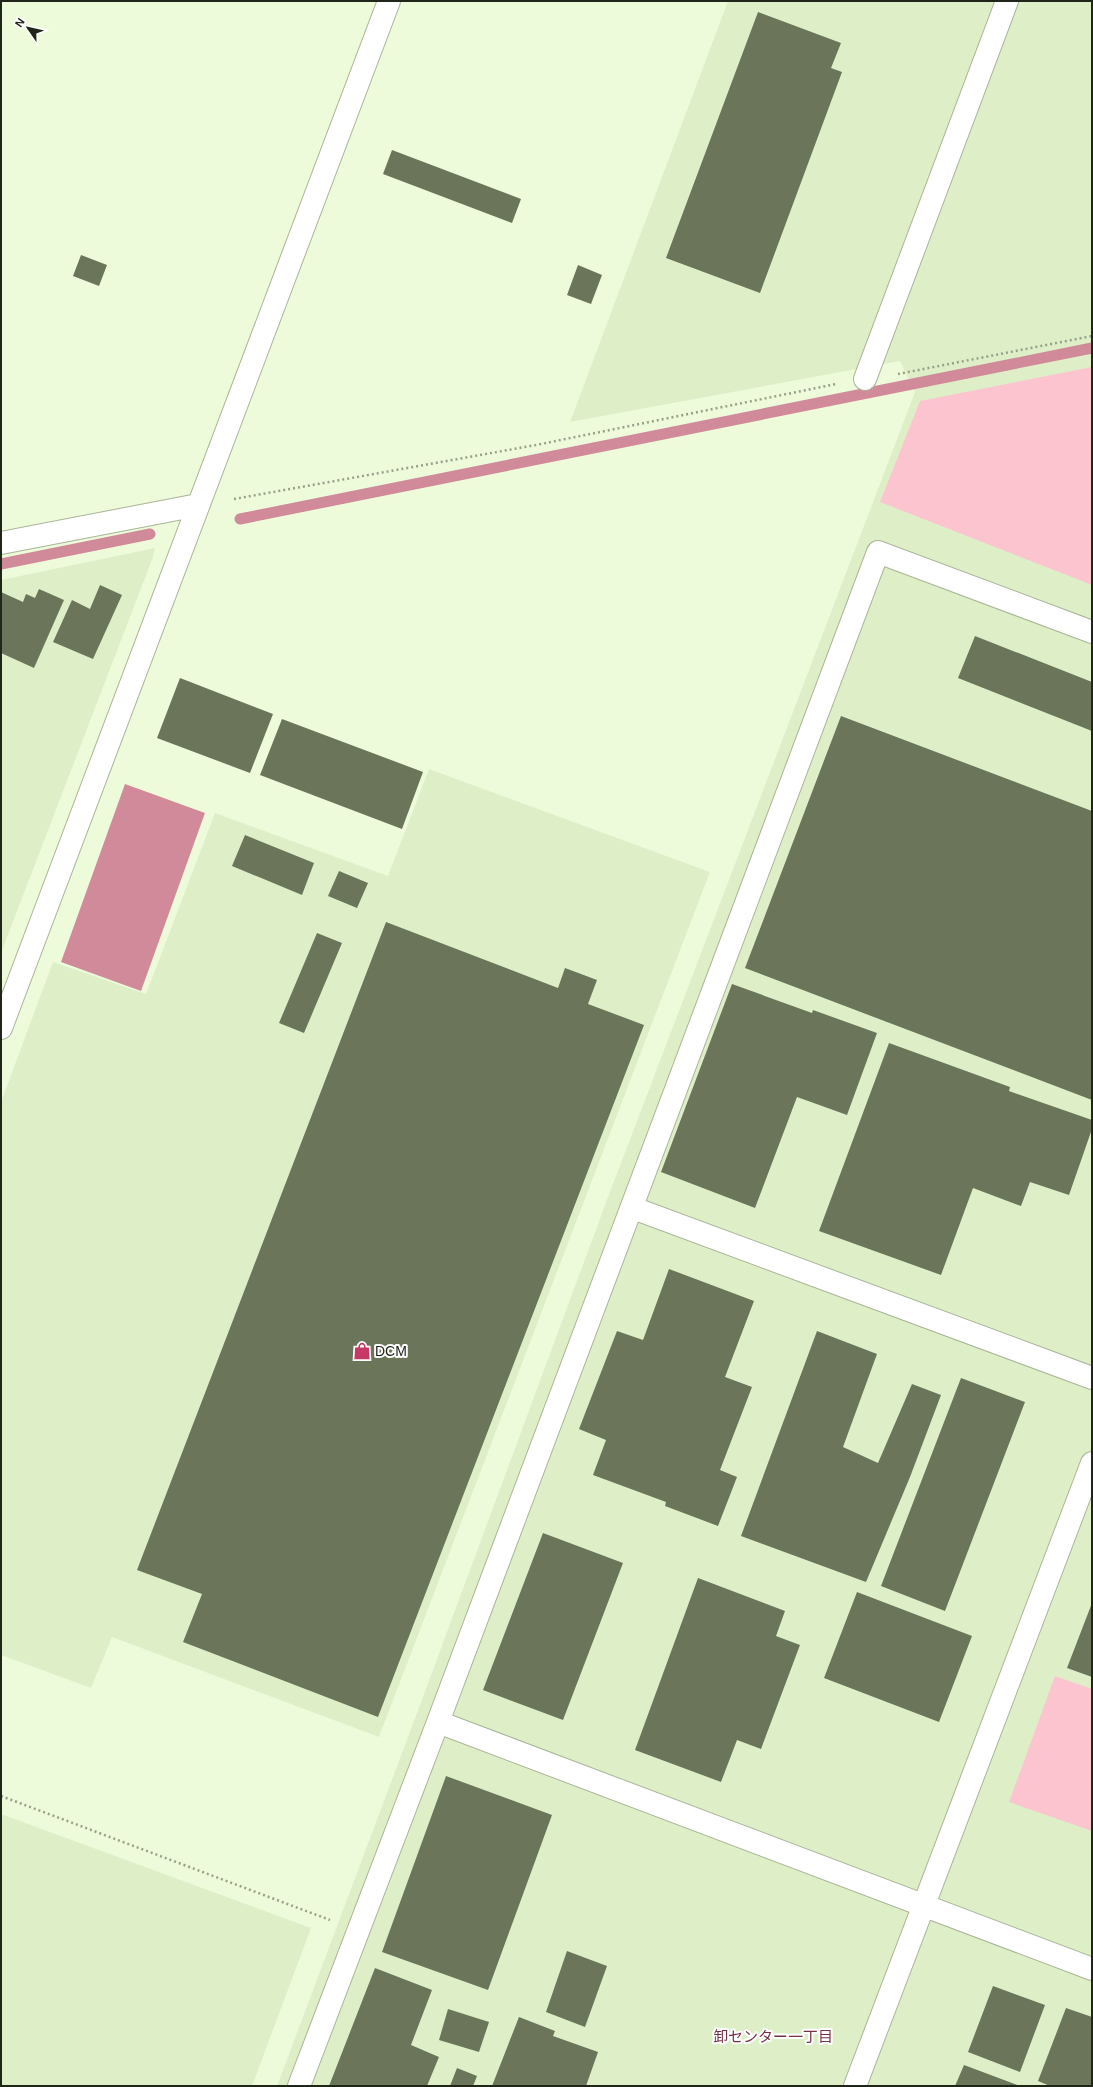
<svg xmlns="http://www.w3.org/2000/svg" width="1093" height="2087" font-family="Arial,'Noto Sans JP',sans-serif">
<rect width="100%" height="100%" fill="#edfbdb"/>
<path fill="#deefc8" d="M 728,1 L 1092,1 L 1092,2086 L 277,2086 L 417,1713 L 608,1197 L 915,392 L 900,361 L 570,422 Z
M 155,548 L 153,557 L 1,953 L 1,580 Z
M 429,769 L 710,872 L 379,1737 L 112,1637 L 91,1688 L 1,1655 L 1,1102 L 53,962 L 146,994 L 215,813 L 388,876 Z
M 1,1814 L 311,1928 L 252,2086 L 1,2086 Z"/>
<path fill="#fcc4cf" d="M 1092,367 L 1092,585 L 880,502 L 920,401 Z
M 1055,1676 L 1092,1689 L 1092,1831 L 1009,1802 Z"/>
<path fill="#d08a99" d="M 125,784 L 205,813 L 141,991 L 61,962 Z"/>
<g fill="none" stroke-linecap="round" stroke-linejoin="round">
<path stroke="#d08a99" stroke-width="11" d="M 240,519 L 1092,348
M 1,564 L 150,534"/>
</g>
<path fill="#6a755a" d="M 758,12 L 841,43 L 831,68 L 842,72 L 760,293 L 666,258 Z
M 392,150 L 521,199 L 512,223 L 383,174 Z
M 81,255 L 107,265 L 99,286 L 73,276 Z
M 578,265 L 602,275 L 591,304 L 567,295 Z
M 100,585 L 122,595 L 93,659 L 53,642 L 72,600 L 90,609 Z
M 39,589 L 64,600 L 34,668 L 1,653 L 1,592 L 23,602 L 26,594 L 35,598 Z
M 975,636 L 1092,682 L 1092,731 L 958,678 Z
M 180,678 L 273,714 L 250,773 L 157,738 Z
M 841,716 L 1092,811 L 1092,1100 L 745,968 Z
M 282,719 L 423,772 L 402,829 L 260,775 Z
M 245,835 L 314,863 L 302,895 L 232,866 Z
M 339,871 L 368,883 L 357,908 L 328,896 Z
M 386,922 L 558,988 L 565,968 L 597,980 L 588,1004 L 644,1025 L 378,1717 L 183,1642 L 202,1594 L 137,1570 Z
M 317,933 L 342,943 L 304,1033 L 279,1023 Z
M 732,984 L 812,1013 L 813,1010 L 877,1033 L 847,1115 L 797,1097 L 755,1208 L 661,1172 Z
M 889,1043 L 1010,1087 L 1009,1091 L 1092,1120 L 1092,1129 L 1069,1195 L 1030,1182 L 1021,1206 L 973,1188 L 941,1275 L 819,1231 Z
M 669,1269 L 754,1301 L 725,1377 L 752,1387 L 720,1470 L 737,1477 L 718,1526 L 665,1506 L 666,1502 L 593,1475 L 606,1440 L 579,1429 L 617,1331 L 643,1340 Z
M 817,1331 L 877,1354 L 843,1447 L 878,1463 L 912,1384 L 941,1395 L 910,1477 L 866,1582 L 741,1536 Z
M 961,1378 L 1025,1402 L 945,1611 L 881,1586 Z
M 543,1533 L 623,1563 L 563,1720 L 483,1690 Z
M 698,1578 L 785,1611 L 776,1636 L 800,1645 L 761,1749 L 737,1740 L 721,1782 L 635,1750 Z
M 857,1592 L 972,1636 L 939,1722 L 824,1678 Z
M 1092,1603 L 1092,1677 L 1067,1668 Z
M 446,1776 L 552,1815 L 488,1990 L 382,1952 Z
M 567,1951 L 607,1966 L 585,2027 L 546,2012 Z
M 375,1968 L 432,1990 L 411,2045 L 439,2057 L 427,2086 L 329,2086 Z
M 993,1986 L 1045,2005 L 1020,2072 L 968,2052 Z
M 1066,2008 L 1092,2017 L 1092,2086 L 1050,2086 L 1038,2081 Z
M 448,2009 L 489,2022 L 479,2052 L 439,2040 Z
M 519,2017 L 555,2031 L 553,2036 L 598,2052 L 586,2086 L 492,2086 Z
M 964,2065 L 1020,2086 L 955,2086 Z
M 457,2068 L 477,2076 L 473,2086 L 450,2086 Z"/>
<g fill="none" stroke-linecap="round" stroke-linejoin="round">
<g stroke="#a9b598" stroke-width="24">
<path id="minor" d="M 865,379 L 1007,1
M 1,543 L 198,505
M 1,1028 L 389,1
M 633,1208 L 1092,1378
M 438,1722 L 1092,1969
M 299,2086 L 438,1722 L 878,552 L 1092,632
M 855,2086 L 1092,1463"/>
</g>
<path stroke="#96a18a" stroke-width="2.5" stroke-dasharray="2 3" stroke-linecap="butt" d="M 898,374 L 1092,336
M 234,499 L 536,445 L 836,384
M 1,1796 L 330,1920"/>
<use href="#minor" stroke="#fff" stroke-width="22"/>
</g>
<defs>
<g id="shop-bare" transform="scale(1.38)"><path d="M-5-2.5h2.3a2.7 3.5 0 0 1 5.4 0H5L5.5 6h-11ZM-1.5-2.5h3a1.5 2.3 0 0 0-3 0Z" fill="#c63966" stroke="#fff" stroke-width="2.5" paint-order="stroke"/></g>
</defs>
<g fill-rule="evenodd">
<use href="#shop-bare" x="362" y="1351"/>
</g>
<g text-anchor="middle" stroke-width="4" stroke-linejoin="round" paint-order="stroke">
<g font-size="14" fill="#20251a" stroke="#fff" text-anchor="start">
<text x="375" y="1356">DCM</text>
</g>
<g font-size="15" fill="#773043" stroke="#fff">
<text x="773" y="2042">卸センター一丁目</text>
</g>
</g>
<rect width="1093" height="2087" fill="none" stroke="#20251a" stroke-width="4"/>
<g transform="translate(28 28) rotate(304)" stroke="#ffffff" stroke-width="3" paint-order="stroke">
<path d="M0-3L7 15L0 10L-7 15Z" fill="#20251a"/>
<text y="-6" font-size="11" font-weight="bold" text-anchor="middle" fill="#20251a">N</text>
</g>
</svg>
